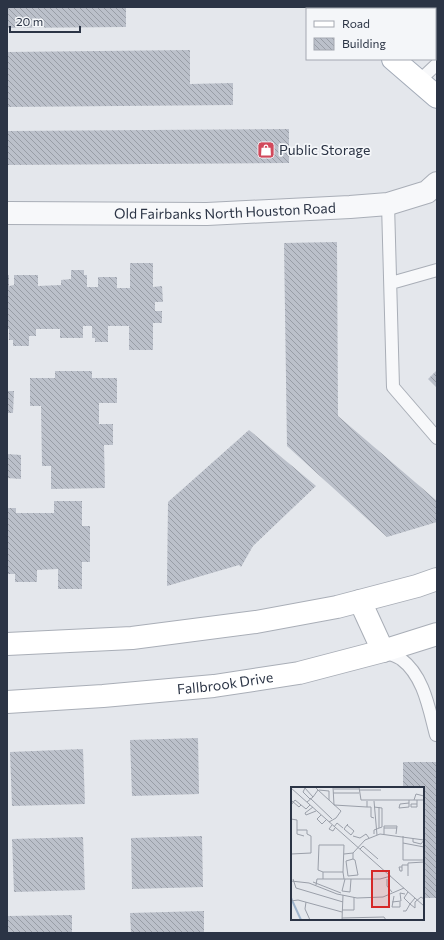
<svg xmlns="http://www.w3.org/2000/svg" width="444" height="940" font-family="Commissioner,sans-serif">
<defs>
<pattern id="building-back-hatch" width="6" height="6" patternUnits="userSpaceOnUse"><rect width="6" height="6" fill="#bbc0ca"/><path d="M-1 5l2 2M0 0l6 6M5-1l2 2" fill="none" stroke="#989da6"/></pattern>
</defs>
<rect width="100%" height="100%" fill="#e4e7ec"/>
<path fill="url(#building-back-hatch)" d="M 7,7 L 126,7 L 126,27 L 7,28 Z
M 190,50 L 190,84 L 233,83 L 233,105 L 7,107 L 7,52 Z
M 289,129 L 289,163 L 7,165 L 7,131 Z
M 337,242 L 338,416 L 437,501 L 437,522 L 387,537 L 287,446 L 284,243 Z
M 130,263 L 153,263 L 153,287 L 162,286 L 163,302 L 155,302 L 155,311 L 162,311 L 162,323 L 153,323 L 153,350 L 129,350 L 129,326 L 108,326 L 108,342 L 95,342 L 95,338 L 92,338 L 92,326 L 83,326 L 83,338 L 60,338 L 60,329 L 36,329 L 36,336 L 29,336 L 29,346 L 13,346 L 13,340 L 9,340 L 9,329 L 7,329 L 7,275 L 9,275 L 9,286 L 14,285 L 14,275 L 38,275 L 38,286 L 61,285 L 61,280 L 71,279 L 71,270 L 84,270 L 84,275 L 87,275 L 87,287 L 98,287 L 98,277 L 117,277 L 117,288 L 130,288 Z
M 437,370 L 437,388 L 428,379 Z
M 55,371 L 92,371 L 92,378 L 117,378 L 117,403 L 99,403 L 99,424 L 113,424 L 113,445 L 104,445 L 105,488 L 51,489 L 51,466 L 42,466 L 41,406 L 30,406 L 30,378 L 55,378 Z
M 7,391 L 14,391 L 13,413 L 7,413 Z
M 249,430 L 316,486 L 253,546 L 241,567 L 239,565 L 167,586 L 168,502 Z
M 7,454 L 21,455 L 21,479 L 7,478 Z
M 54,501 L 82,501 L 82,526 L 90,526 L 90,562 L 82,562 L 82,589 L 58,589 L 58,569 L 37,570 L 37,582 L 15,582 L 15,574 L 7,574 L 7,508 L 16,508 L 16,513 L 54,513 Z
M 198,738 L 199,794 L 132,796 L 130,740 Z
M 83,749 L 85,804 L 12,806 L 10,752 Z
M 403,762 L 437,762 L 437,898 L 423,898 L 423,788 L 403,788 Z
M 202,836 L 203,887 L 132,889 L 131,838 Z
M 83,837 L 85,890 L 14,892 L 12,839 Z
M 204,911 L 204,933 L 131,933 L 130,913 Z
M 72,915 L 72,933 L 7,933 L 7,916 Z"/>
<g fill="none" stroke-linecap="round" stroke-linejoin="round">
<g stroke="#a9aeb7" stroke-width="14">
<path id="service" d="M 419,81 L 437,64
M 388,204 L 393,387 L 437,438
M 391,283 L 437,270
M 384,651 C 389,654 396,656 401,659 C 424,676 429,709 436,735"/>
</g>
<g stroke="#a9aeb7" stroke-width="24">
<g id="minor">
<path id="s1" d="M 7,213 L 207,214 L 350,207 L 388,204 L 427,192 L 437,183"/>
</g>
</g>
<g stroke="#a9aeb7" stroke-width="24">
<g id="secondary">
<path d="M 360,601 L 383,651"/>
<path d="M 7,644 L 132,638 L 256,622 L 337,607 L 417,586 L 437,579"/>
<path id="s2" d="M 7,702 L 103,696 L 214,686 L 299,673 L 383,651 L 437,634"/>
</g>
</g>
<g stroke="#a3abb8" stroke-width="24">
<path id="primary" d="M 334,7 L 336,9
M 393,59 L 437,97"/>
</g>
<use href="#service" stroke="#f7f8fa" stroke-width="12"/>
<use href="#minor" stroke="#f7f8fa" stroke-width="22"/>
<use href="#secondary" stroke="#fff" stroke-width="22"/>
<use href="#primary" stroke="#fff" stroke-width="22"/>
</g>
<defs>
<g id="shop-square" transform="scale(0.9)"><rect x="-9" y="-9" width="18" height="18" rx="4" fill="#d1495b" stroke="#f4f6f9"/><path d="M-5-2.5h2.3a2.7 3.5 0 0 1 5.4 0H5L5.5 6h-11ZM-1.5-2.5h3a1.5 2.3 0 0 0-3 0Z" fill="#fff"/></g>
</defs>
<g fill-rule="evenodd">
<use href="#shop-square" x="266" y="150"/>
</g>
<g text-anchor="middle" stroke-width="3.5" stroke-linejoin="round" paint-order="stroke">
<g font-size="14" fill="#2b3445" stroke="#f4f6f9" text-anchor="start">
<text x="279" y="155">Public Storage</text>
</g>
<g font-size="14" fill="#2b3445" stroke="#f4f6f9">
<text dy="5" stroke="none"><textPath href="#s1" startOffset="218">Old Fairbanks North Houston Road</textPath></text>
<text dy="5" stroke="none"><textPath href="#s2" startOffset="219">Fallbrook Drive</textPath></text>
</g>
</g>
<g transform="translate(291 787)">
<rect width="133" height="133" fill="#e4e7ec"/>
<path fill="none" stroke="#9fb4cc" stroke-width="2" d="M 0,111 L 10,133"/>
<path fill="none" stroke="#9a9fa9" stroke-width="1" d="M 13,0 L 22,10 L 16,15M 42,0 L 43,18 L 76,20 L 76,14M 68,0 L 70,13 L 133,13M 0,1 L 133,119M 14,1 L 12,5 L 19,12M 43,2 L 68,2M 27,3 L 50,24 L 45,31 L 38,35M 28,3 L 38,4 L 38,13M 68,3 L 90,3M 42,6 L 68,6M 22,10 L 27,3 L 24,0M 19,11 L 41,32M 123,13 L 125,7 L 133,9M 1,14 L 8,20 L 10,18M 83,14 L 86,48M 118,16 L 109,17 L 108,21 L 118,20 L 118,13M 126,17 L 120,17 L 120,20 L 126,20 L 126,13M 0,18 L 4,13 L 15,22 L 19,18M 22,20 L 14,26 L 15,28 L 25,24M 76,20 L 80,20 L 80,30 L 83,31M 88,20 L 88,41M 30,28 L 26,32 L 31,37 L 35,33M 0,32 L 6,33 L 6,47 L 13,49M 41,38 L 38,42 L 42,44 L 44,41M 56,38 L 63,44 L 60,48 L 53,42 L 56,38 L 57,37M 43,40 L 46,36 L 52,41M 93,41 L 106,41M 6,43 L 16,43 L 16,47M 83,47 L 83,43 L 91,40 L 91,21 L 83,20M 93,47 L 93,39 L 106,39 L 105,47M 62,49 L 69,51 L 75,47 L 78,51M 112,49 L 112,73 L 133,73M 122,52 L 122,55 L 130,57 L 133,53M 112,56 L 133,60M 69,62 L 72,59 L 87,72M 62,66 L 62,72 L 55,74 L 57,89 L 67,88 L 64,73 L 62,72M 0,67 L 20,66 L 20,49 L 16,47M 53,67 L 62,66 L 74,53 L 89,47 L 133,53M 111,80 L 108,80 L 109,84 L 111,84 L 111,78 L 117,78M 32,85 L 27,83 L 28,58 L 53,58 L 52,85M 117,89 L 117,76 L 133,75M 2,92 L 5,101 L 52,115M 32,92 L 32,85 L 52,85 L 53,92M 54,92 L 51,104 L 59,105 L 60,92M 96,92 L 96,99 L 101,105M 0,94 L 18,96 L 46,107 L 66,111 L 92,110 L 113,101M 22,95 L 50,106M 25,98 L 26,92 L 89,92 L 100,89M 103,109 L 101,120 L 109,120 L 109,115M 124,111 L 119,117 L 124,121 L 124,115 L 130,110 L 133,112M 0,114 L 7,113 L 51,125M 15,115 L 14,122 L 19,133M 101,115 L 110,114 L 109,106 L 114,107M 51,123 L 63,123 L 63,110M 112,124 L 115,124 L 119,117 L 113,111 L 117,105M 51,131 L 93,130 L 95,133M 51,133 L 52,108"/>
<path fill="#d62828" fill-opacity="0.15" stroke="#d62828" stroke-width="2" d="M 81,84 L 98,84 L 98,120 L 81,120 Z"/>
<rect width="133" height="133" fill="none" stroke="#2b3445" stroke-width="2"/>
</g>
<rect width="444" height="940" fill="none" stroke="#2b3445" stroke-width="16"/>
<rect x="306" y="8" width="130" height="52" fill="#f4f6f9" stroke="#a4a8b1"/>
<rect x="314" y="21" width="20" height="6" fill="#ffffff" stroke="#a4a8b1"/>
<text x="342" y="28" font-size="12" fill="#2b3445">Road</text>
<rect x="314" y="38" width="20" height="12" fill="url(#building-back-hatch)" stroke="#a4a8b1"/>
<text x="342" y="48" font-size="12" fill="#2b3445">Building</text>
<path d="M10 26v6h70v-6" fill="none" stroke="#2b3445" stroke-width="2"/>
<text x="16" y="26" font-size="12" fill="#2b3445" stroke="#f4f6f9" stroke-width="3" paint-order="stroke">20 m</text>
</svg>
